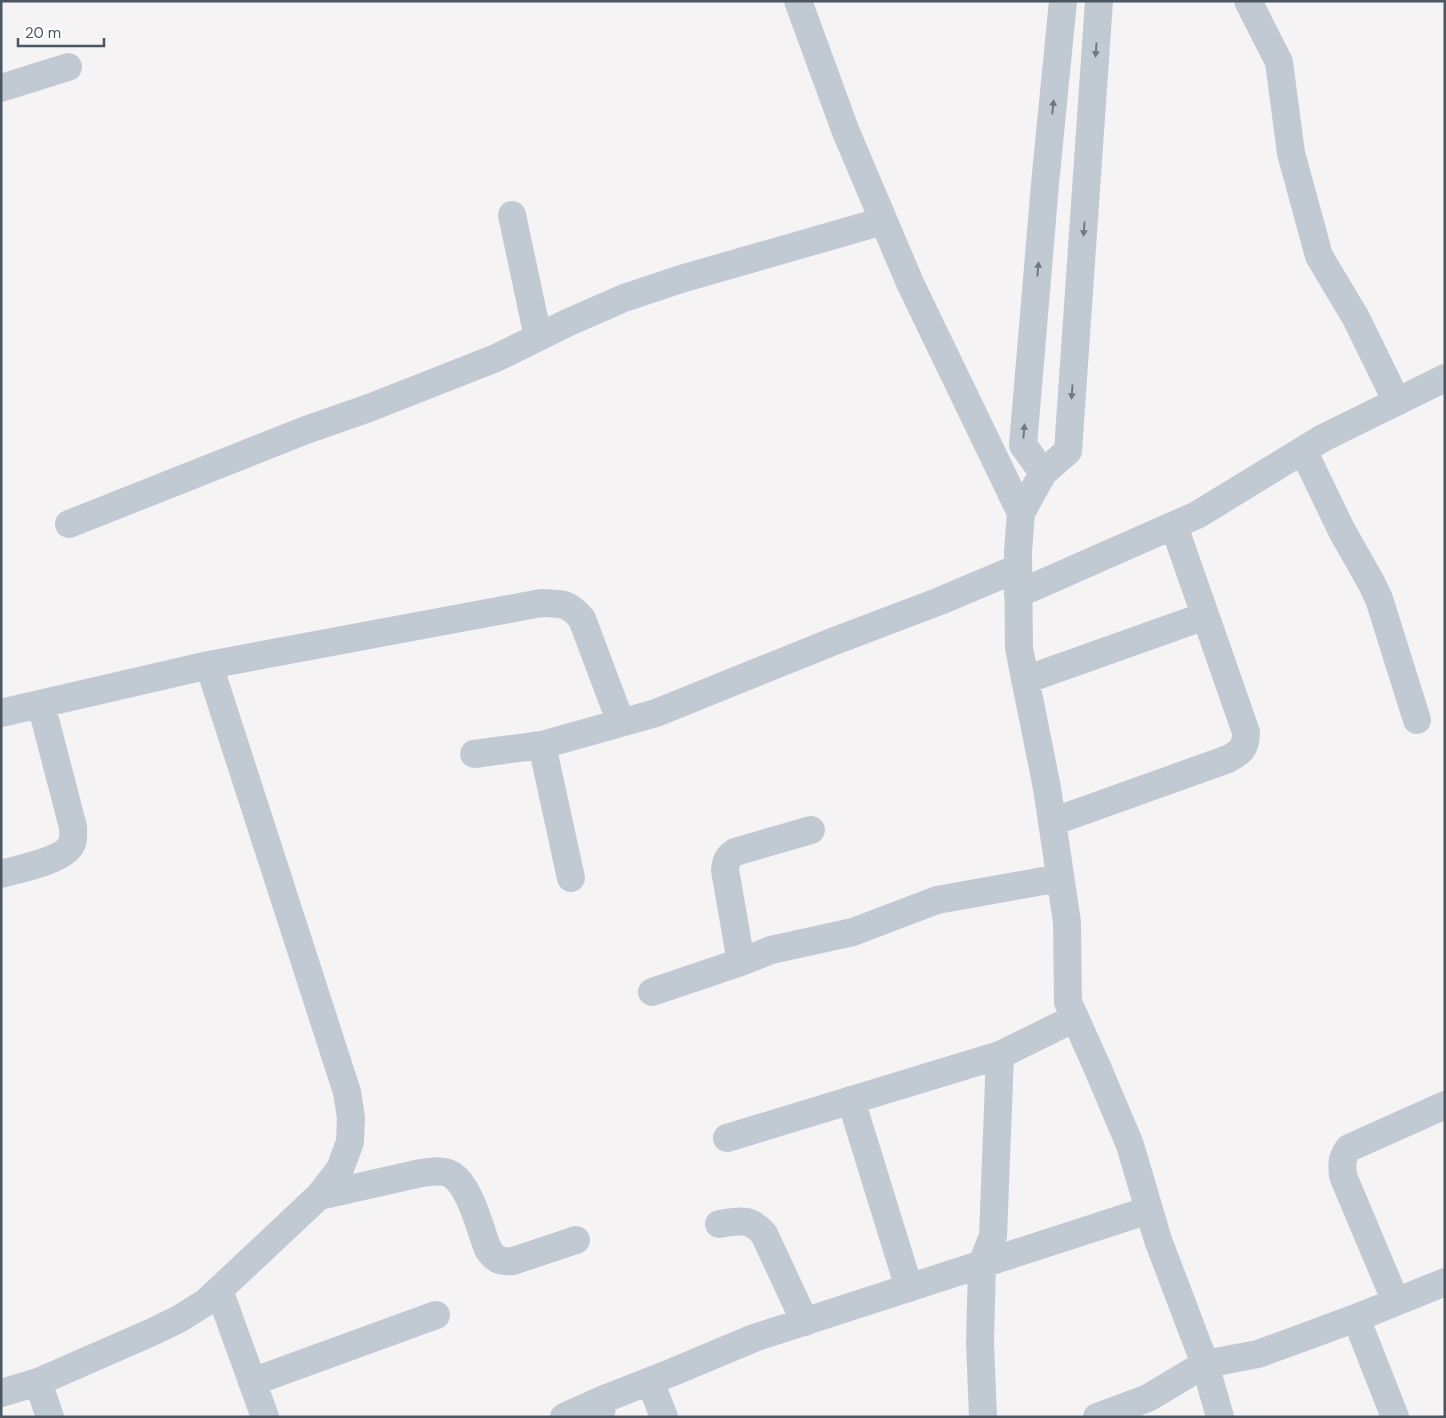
<svg xmlns="http://www.w3.org/2000/svg" width="1446" height="1418" font-family="'DM Sans',sans-serif">
<rect width="100%" height="100%" fill="#f5f3f3"/>
<g fill="none" stroke-linecap="round" stroke-linejoin="round">
<path stroke="#c1cad2" stroke-width="28" d="M 798,1 L 846,132 L 910,283 L 1021,513 L 1018,552 L 1019,648 L 1047,788 L 1067,922 L 1068,1002 L 1098,1069 L 1130,1145 L 1158,1240 L 1205,1364 L 1220,1417
M 1248,1 L 1279,62 L 1291,153 L 1319,256 L 1356,318 L 1397,402
M 1,88 L 68,67
M 512,215 L 538,337
M 1303,450 L 1342,531 L 1372,584 L 1379,599 L 1417,720
M 1043,473 L 1023,445 L 1045,184 L 1063,1
M 1021,513 L 1043,473 L 1068,451 L 1099,1
M 69,524 L 306,430 L 369,408 L 496,358 L 567,323 L 624,298 L 681,279 L 883,221
M 1018,594 L 1197,515 L 1323,438 L 1445,378
M 1025,680 L 1205,616
M 1,713 L 209,665 L 541,603 C 562,604 568,602 582,619 L 621,723
M 542,745 L 571,878
M 474,754 L 542,745 L 656,713 L 832,642 L 940,601 L 1018,568
M 1052,822 L 1228,759 C 1241,752 1246,748 1246,732 L 1174,526
M 1,874 C 19,869 66,860 72,843 C 74,838 73,832 73,827 L 41,704
M 741,962 L 725,870 C 726,861 727,857 735,852 L 811,830
M 652,992 L 741,962 L 771,950 L 853,932 L 937,900 L 1060,878
M 851,1100 L 909,1288
M 727,1138 L 1000,1055
M 319,1196 L 421,1173 C 431,1172 443,1169 452,1175 C 470,1186 480,1229 488,1249 C 495,1260 500,1262 513,1261 L 576,1240
M 719,1224 C 739,1221 749,1217 764,1234 L 805,1322
M 219,1290 L 265,1417
M 1396,1302 L 1343,1176 C 1342,1163 1341,1159 1349,1148 L 1445,1105
M 1356,1318 L 1395,1417
M 650,1381 L 664,1417
M 38,1382 L 150,1333 L 179,1319 L 206,1302 L 219,1290 L 319,1196 L 340,1169 L 350,1142 L 351,1118 L 347,1092 L 209,665
M 252,1382 L 436,1315
M 1,1393 L 38,1382 L 50,1417
M 564,1417 L 604,1399
M 600,1417 L 604,1399 L 673,1372 L 754,1338 L 1149,1210
M 983,1417 L 980,1343 L 982,1264 L 993,1236 L 1000,1055 L 1075,1018
M 1097,1417 L 1148,1398 L 1205,1364 L 1258,1354 L 1356,1318 L 1445,1282"/>
</g>
<defs><path id="oneway-solid" d="M-6-.8H1V-3.2L6.5 0L1 3.2V.8H-6Z" transform="scale(1.25)"/></defs>
<g fill="#6e7983">
<use href="#oneway-solid" transform="translate(1096 50) rotate(94)"/>
<use href="#oneway-solid" transform="translate(1053 107) rotate(-84)"/>
<use href="#oneway-solid" transform="translate(1084 229) rotate(94)"/>
<use href="#oneway-solid" transform="translate(1038 269) rotate(-85)"/>
<use href="#oneway-solid" transform="translate(1072 392) rotate(94)"/>
<use href="#oneway-solid" transform="translate(1024 431) rotate(-85)"/>
</g>
<rect width="1446" height="1418" fill="none" stroke="#4a5661" stroke-width="5"/>
<path d="M18 38v8h86v-8" fill="none" stroke="#4a5661" stroke-width="2.5"/>
<text x="25" y="38" font-size="15" fill="#4a5661" stroke="#ffffff" stroke-width="4" paint-order="stroke">20 m</text>
</svg>
